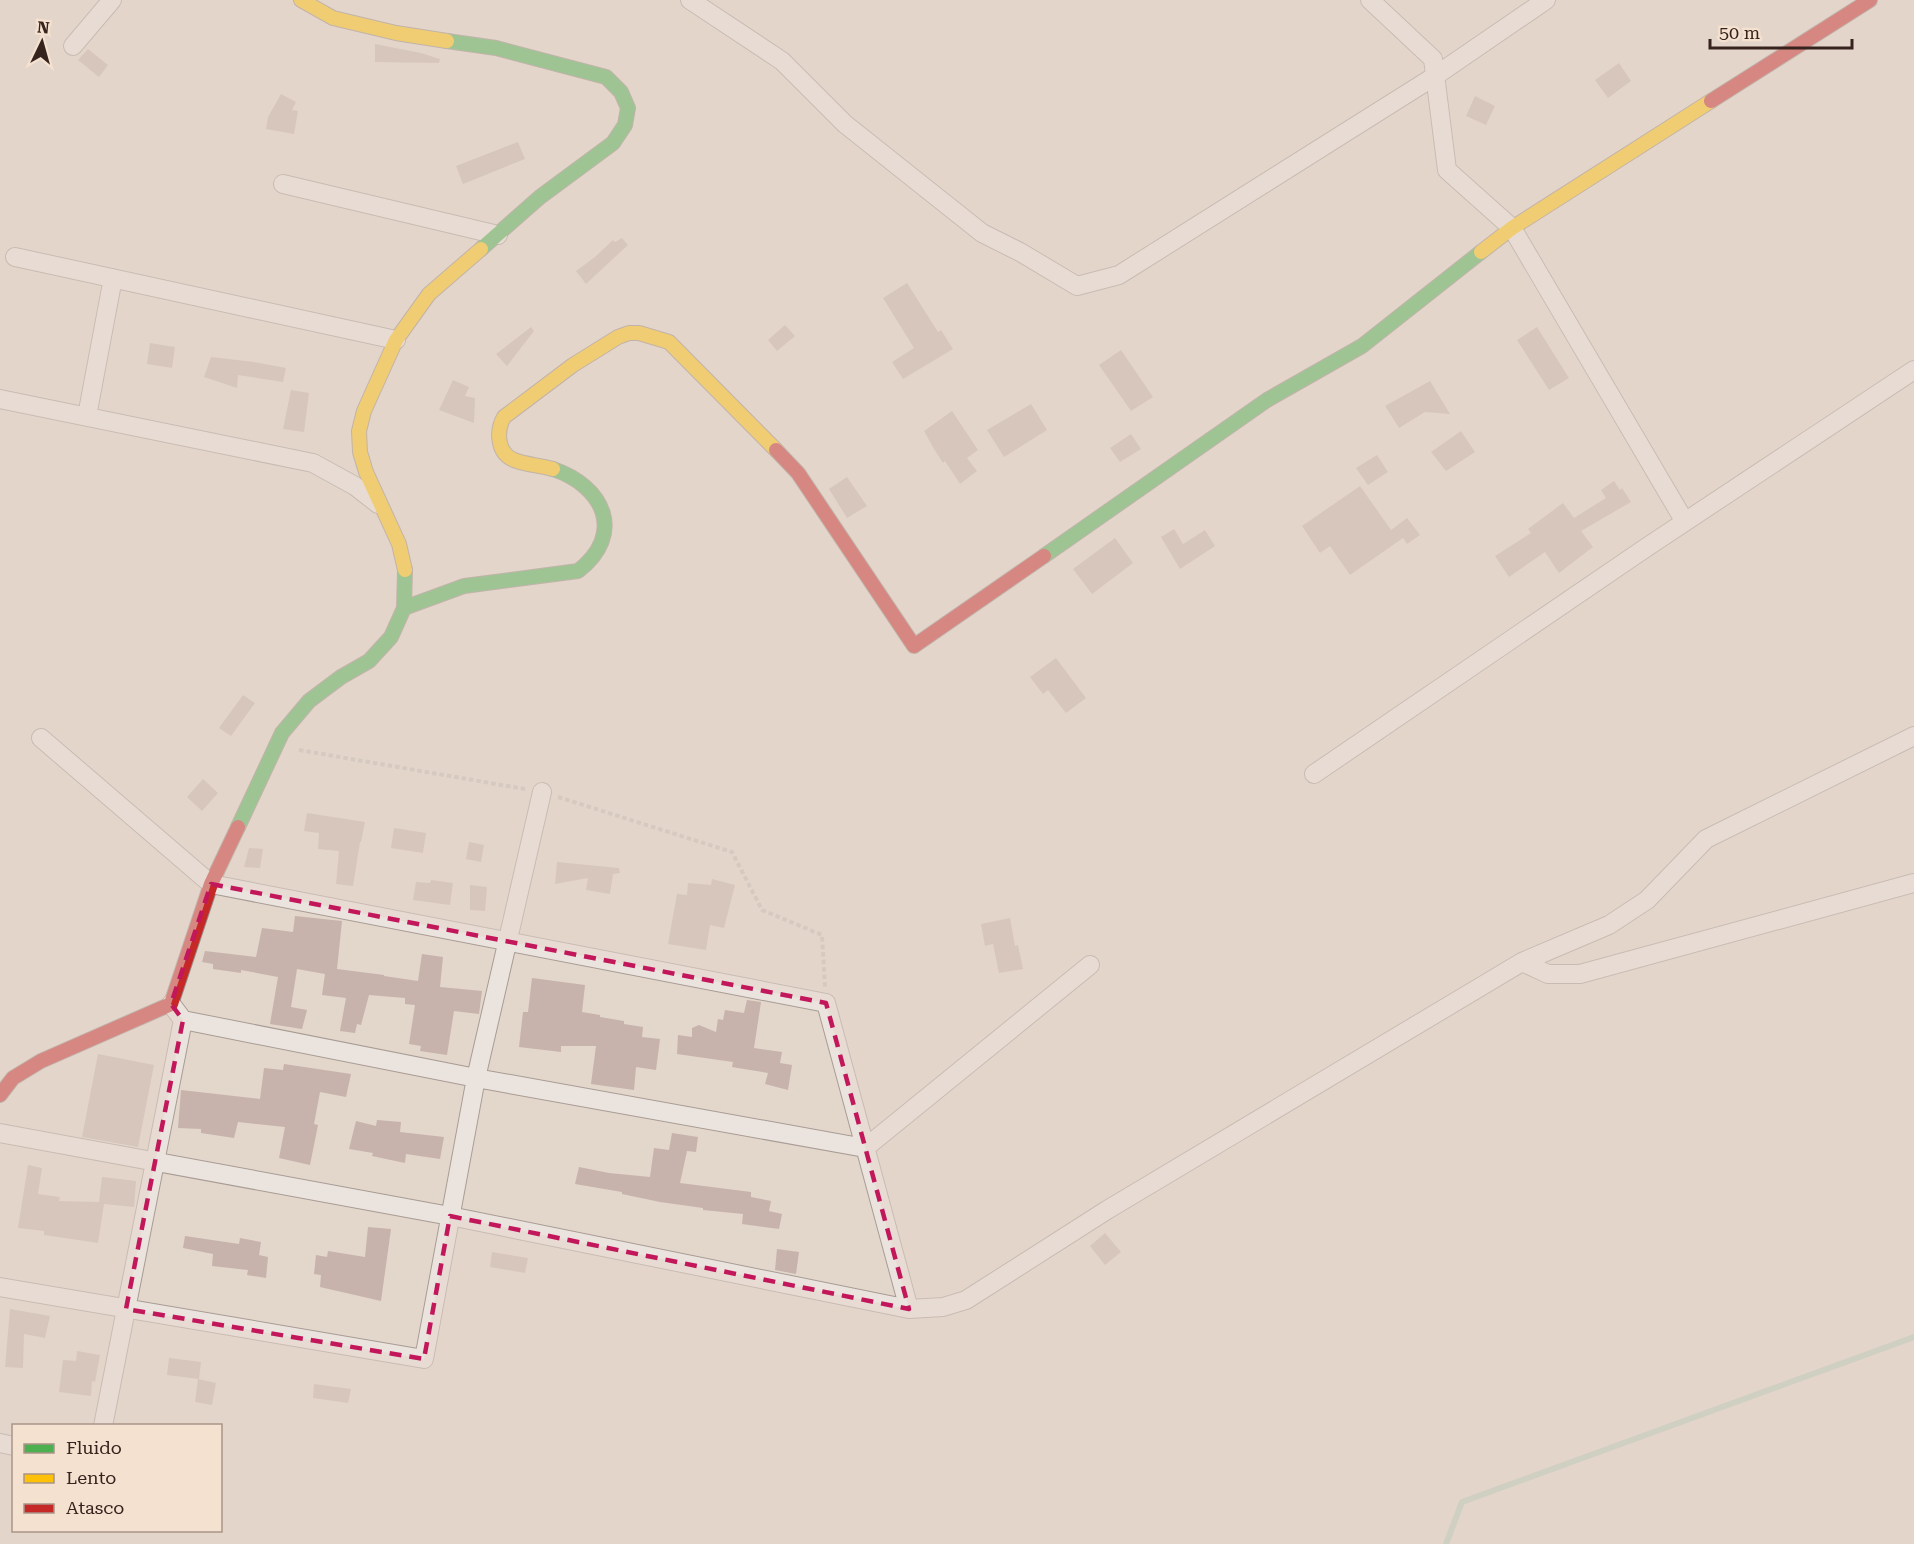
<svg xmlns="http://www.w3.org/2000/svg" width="1914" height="1544" font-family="'Roboto Serif',serif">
<rect width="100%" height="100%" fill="#e3d6cb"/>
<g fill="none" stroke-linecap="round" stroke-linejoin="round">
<path stroke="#b7c7b8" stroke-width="6" d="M 1446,1544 L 1462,1502 L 1914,1337"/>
</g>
<path fill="#c7b3ac" d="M 375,44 L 421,53 L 440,59 L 439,63 L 375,62 Z
M 88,49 L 108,65 L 99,77 L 78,60 Z
M 1619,63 L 1631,81 L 1608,98 L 1595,80 Z
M 281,94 L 296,102 L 292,110 L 298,111 L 294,134 L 266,129 L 268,117 Z
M 1475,96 L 1495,106 L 1486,125 L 1466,116 Z
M 518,142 L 525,159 L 463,184 L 456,166 Z
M 622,238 L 628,245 L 586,284 L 576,271 L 595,257 L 613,240 L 615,242 Z
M 907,283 L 938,332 L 941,330 L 953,349 L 903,379 L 892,362 L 914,348 L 883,298 Z
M 785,325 L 795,336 L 777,351 L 768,340 Z
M 531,327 L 534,331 L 507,366 L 496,354 Z
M 1537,327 L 1569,378 L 1549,390 L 1517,340 Z
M 150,343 L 175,347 L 172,368 L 147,364 Z
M 1121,350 L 1153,397 L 1131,411 L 1099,365 Z
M 211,357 L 254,362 L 286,368 L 283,382 L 238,375 L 237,388 L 204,377 Z
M 453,380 L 469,387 L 465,396 L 475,398 L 474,423 L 439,410 Z
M 1430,381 L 1450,414 L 1425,412 L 1399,428 L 1385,406 Z
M 291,390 L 309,393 L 304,432 L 283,429 Z
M 1031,404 L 1047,430 L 1004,457 L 987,430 Z
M 952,411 L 978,450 L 967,458 L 977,471 L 960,484 L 945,461 L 943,463 L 934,449 L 924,431 Z
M 1461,431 L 1475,452 L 1446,471 L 1431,452 Z
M 1131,434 L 1141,449 L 1120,462 L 1110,448 Z
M 1377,455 L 1388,472 L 1368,485 L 1356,468 Z
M 847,477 L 867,506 L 847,518 L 829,489 Z
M 1614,481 L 1620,490 L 1622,488 L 1631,502 L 1581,531 L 1593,547 L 1559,573 L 1545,552 L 1509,577 L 1495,556 L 1531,533 L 1528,529 L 1563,503 L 1574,518 L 1606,498 L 1601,490 Z
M 1360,486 L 1391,530 L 1407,518 L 1420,535 L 1407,544 L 1403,538 L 1350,575 L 1330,546 L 1320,553 L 1302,526 Z
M 1174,529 L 1183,544 L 1205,530 L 1215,546 L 1180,569 L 1161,537 Z
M 1115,538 L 1133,563 L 1092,594 L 1073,569 Z
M 1056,658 L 1086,698 L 1066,713 L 1048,690 L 1043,694 L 1030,677 Z
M 243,695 L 255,703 L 231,736 L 219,728 Z
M 203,779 L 218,793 L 202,811 L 187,797 Z
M 307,813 L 365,822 L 361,842 L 360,842 L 353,886 L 336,884 L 339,851 L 318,849 L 319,833 L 304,831 Z
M 394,828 L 426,833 L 423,853 L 391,848 Z
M 469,842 L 484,845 L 481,862 L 466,859 Z
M 249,848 L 263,849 L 260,868 L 244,867 Z
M 557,862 L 619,868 L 620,873 L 613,874 L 610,894 L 586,890 L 588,878 L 555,884 Z
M 712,879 L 735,885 L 724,928 L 710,925 L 706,950 L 668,944 L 677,894 L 687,895 L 688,883 L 711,885 Z
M 431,880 L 453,883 L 450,905 L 413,900 L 416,882 L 430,883 Z
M 470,885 L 487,887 L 485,911 L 470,910 Z
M 295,916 L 342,921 L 337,969 L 384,975 L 384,976 L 418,981 L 422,954 L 443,957 L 440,987 L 482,991 L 479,1014 L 454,1011 L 447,1055 L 420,1051 L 421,1046 L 409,1044 L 415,1005 L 405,1004 L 405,998 L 369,995 L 361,1025 L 357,1024 L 355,1033 L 340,1031 L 346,998 L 322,995 L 325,974 L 297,969 L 291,1007 L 307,1010 L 302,1029 L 270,1024 L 278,977 L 241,970 L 241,973 L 213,969 L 213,964 L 202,962 L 205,951 L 256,957 L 262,928 L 293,932 Z
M 1010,918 L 1015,946 L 1018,945 L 1023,969 L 999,973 L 993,944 L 985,946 L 981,924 Z
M 532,978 L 585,985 L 582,1012 L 600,1015 L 600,1017 L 624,1021 L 624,1024 L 643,1027 L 642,1037 L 660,1039 L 656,1070 L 636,1067 L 634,1090 L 591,1084 L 596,1046 L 561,1046 L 561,1052 L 519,1047 L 523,1012 L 528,1012 Z
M 747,1000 L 761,1002 L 754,1048 L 782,1052 L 780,1063 L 792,1065 L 788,1090 L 765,1084 L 768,1073 L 732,1067 L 733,1062 L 677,1054 L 678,1035 L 692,1037 L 692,1028 L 699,1025 L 716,1032 L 718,1019 L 723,1020 L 725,1010 L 744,1013 Z
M 98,1054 L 154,1065 L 138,1147 L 82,1137 Z
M 284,1064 L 351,1074 L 346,1097 L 320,1092 L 314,1124 L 318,1125 L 310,1165 L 279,1158 L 285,1127 L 238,1122 L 234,1138 L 201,1133 L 201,1129 L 178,1128 L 181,1090 L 260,1099 L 264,1068 L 283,1070 Z
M 377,1120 L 401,1122 L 400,1132 L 444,1137 L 440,1159 L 406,1154 L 405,1163 L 372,1156 L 373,1153 L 349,1149 L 356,1121 L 376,1126 Z
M 672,1133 L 698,1137 L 696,1152 L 687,1151 L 680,1183 L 751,1192 L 751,1197 L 771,1201 L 769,1211 L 782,1214 L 779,1229 L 742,1224 L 743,1214 L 703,1210 L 703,1208 L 660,1202 L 622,1194 L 622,1192 L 575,1184 L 579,1167 L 609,1173 L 650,1177 L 654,1148 L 669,1150 Z
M 28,1165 L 42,1168 L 38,1194 L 60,1197 L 59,1201 L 99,1202 L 102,1177 L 136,1181 L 134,1207 L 104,1204 L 98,1243 L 44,1235 L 44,1231 L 18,1228 Z
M 368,1227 L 391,1229 L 381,1301 L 320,1287 L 321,1275 L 314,1274 L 316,1255 L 327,1257 L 328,1251 L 365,1257 Z
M 1105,1233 L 1121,1252 L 1105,1265 L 1090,1246 Z
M 185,1236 L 239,1244 L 240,1238 L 261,1242 L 259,1255 L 268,1257 L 266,1278 L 247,1275 L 248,1270 L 212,1266 L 213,1254 L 183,1248 Z
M 777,1249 L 799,1252 L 796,1274 L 775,1270 Z
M 492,1252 L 528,1258 L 525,1273 L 490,1267 Z
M 10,1309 L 50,1316 L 45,1338 L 24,1334 L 23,1368 L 5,1367 Z
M 77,1351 L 100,1355 L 95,1382 L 92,1381 L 91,1396 L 59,1392 L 63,1360 L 76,1361 Z
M 169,1358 L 201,1362 L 199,1379 L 167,1375 Z
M 198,1379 L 216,1383 L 212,1405 L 195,1402 Z
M 314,1384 L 351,1389 L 348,1403 L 313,1398 Z"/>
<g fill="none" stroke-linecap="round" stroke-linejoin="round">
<g stroke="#a89c95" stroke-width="20">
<path id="street" d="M 690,0 L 782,61 L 845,124 L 982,233 L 1020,252 L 1077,286 L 1119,275 L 1435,76 L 1546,0
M 1370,0 L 1433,59 L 1447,170 L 1512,228 L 1685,522
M 73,46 L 112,0
M 283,184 L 498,235
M 15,257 L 396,340
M 0,399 L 313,463 L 355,486 L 378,504
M 87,416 L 113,278
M 41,738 L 211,884 L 826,1003 L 909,1309
M 1314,774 L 1647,547 L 1914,370
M 1522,962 L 1548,974 L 1580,974 L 1914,883
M 171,1004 L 183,1020 L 476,1078 L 865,1148 L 1090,965
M 0,1133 L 450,1216 L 909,1309 L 943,1307 L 966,1300 L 1107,1210 L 1522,962 L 1609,925 L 1647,900 L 1706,839 L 1914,736
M 0,1287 L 424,1359 L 476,1078 L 542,792
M 103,1426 L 183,1020
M 0,1443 L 14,1446"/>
</g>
<g stroke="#988b84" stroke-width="16">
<path id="fast" d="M 447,41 L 496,48 L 606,77 L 621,92 L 628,108 L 625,125 L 613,143 L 540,197 L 481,249
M 1044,556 L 1267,400 L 1362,346 L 1481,252
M 404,608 L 464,586 L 578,571 C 626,534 604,486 553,469
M 238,827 L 282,733 L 309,701 L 341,677 L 369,661 L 391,637 L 404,608 L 405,570"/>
</g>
<g stroke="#988b84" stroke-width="16">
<path id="slow" d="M 301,0 L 333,18 L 396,33 L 447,41
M 1481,252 L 1512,228 L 1711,101
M 553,469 C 540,465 526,465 514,460 C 497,453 496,431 504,417 L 573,365 L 618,337 L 629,333 L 639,333 L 669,342 L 776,450
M 405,570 L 399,544 L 366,472 L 360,452 L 359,431 L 364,411 L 396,340 L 429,294 L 481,249"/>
</g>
<g stroke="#988b84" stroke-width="16">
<path id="jam" d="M 1711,101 L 1870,0
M 776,450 L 798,473 L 914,646 L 1044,556
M 0,1095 L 13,1078 L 41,1061 L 171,1004 L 211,884 L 238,827"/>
</g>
<path stroke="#c3bab4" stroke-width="4" stroke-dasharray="4.5 3" stroke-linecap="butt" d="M 299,750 L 525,789
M 558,797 L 732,852 L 762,910 L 822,935 L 825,987"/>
<use href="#street" stroke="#ebe3dd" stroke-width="18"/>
<use href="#fast" stroke="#4caf50" stroke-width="14"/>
<use href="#slow" stroke="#ffc107" stroke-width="14"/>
<use href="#jam" stroke="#c62828" stroke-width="14"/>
</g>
<path d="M0 0H1914V1544H0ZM 211,884 L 826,1003 L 909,1309 L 450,1216 L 424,1359 L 126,1309 L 183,1020 L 171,1004 Z" fill="#e3d6cb" fill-opacity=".55" fill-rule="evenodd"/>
<path fill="none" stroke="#c2185b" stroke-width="4.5" stroke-dasharray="12 8" stroke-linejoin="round" d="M 211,884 L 826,1003 L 909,1309 L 450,1216 L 424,1359 L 126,1309 L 183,1020 L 171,1004 Z"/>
<rect x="12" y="1424" width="210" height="108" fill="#f5e1d0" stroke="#a99588" stroke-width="1.5"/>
<rect x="24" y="1444" width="30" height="9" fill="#4caf50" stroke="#a99588" stroke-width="1.5"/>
<text x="66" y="1454" font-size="18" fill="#36231d">Fluido</text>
<rect x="24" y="1474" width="30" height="9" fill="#ffc107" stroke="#a99588" stroke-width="1.5"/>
<text x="66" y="1484" font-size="18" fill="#36231d">Lento</text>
<rect x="24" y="1504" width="30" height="9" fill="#c62828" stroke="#a99588" stroke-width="1.5"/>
<text x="66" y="1514" font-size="18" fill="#36231d">Atasco</text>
<g transform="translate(42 42) rotate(5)" stroke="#f5e1d0" stroke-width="4.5" paint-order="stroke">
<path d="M0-4.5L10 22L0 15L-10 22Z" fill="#36231d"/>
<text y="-9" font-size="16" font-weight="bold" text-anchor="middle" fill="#36231d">N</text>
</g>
<path d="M1710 39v9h142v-9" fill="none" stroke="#36231d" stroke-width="3"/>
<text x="1719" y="39" font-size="18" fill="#36231d" stroke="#f5e1d0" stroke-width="4.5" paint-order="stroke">50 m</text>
</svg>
